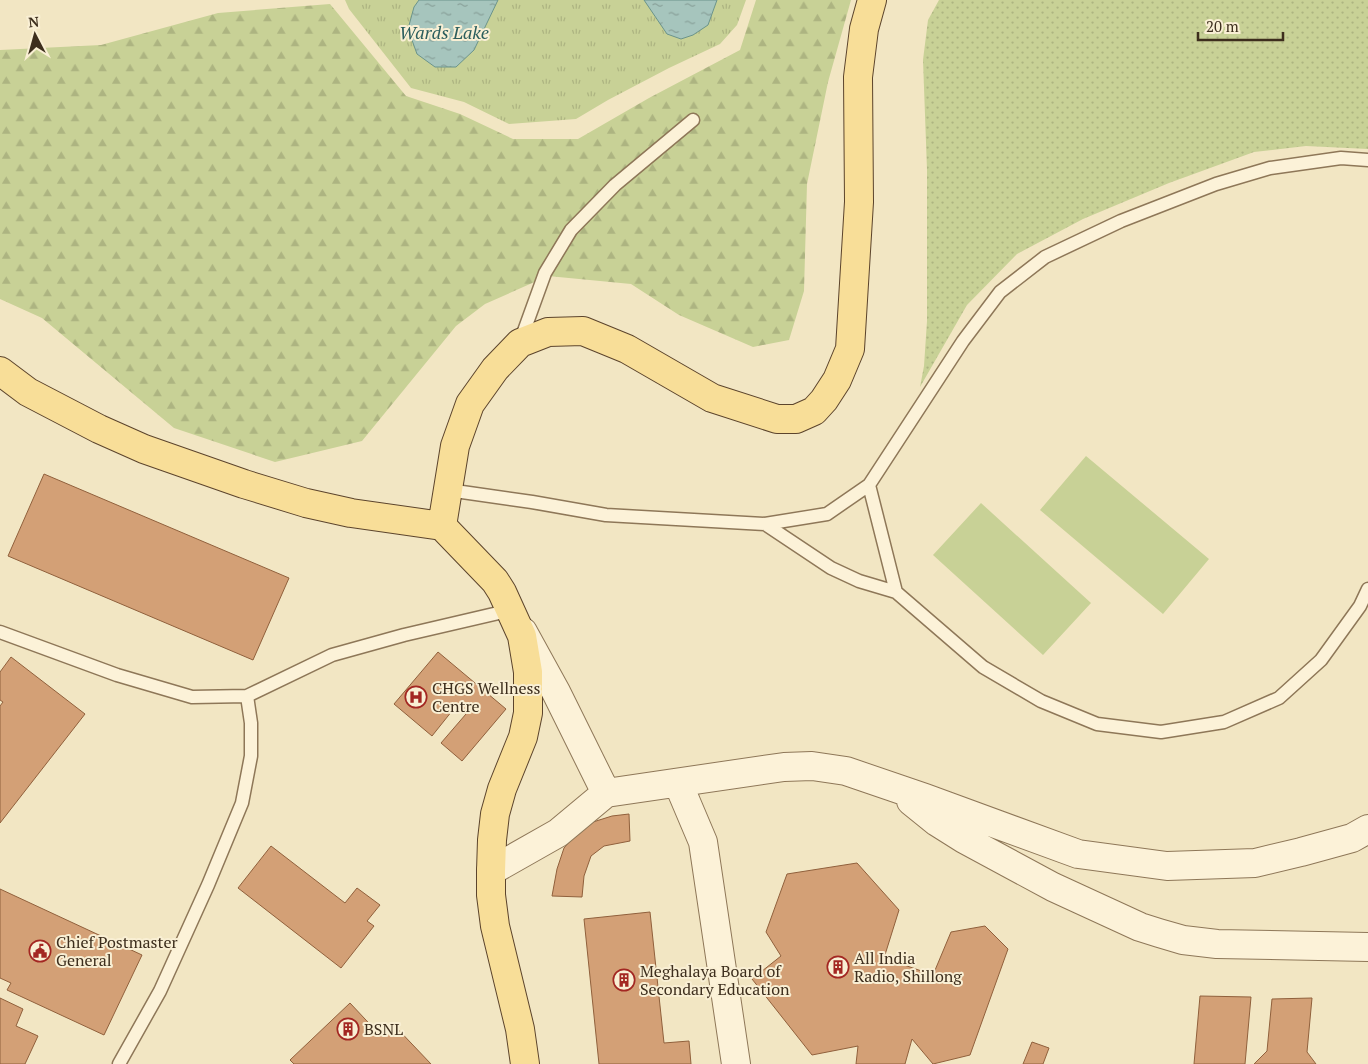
<svg xmlns="http://www.w3.org/2000/svg" width="1368" height="1064" font-family="'PT Serif',serif">
<defs>
<pattern id="grass-dots" width="8" height="8" patternUnits="userSpaceOnUse" patternTransform="scale(1.25)"><rect width="8" height="8" fill="#c8d196"/><path d="M2 2h.1M6 6h.1" fill="none" stroke="#adb481" stroke-width="1.8" stroke-linecap="round"/></pattern>
<pattern id="forest-firs" width="22" height="20" patternUnits="userSpaceOnUse" patternTransform="scale(1.25)"><rect width="22" height="20" fill="#c8d196"/><path d="M5 1l3.5 6h-7zM16 11l3.5 6h-7z" fill="#adb481"/></pattern>
<pattern id="park-tufts" width="24" height="20" patternUnits="userSpaceOnUse" patternTransform="scale(1.25)"><rect width="24" height="20" fill="#c8d196"/><path d="M3 7l-1-3M5 7V3M7 7l1-3M15 17l-1-3M17 17v-4M19 17l1-3" fill="none" stroke="#adb481"/></pattern>
<pattern id="water-ripples" width="26" height="14" patternUnits="userSpaceOnUse" patternTransform="scale(1.25)"><rect width="26" height="14" fill="#a6c5bd"/><path d="M2 4q2-2 4 0t4 0M15 11q2-2 4 0t4 0" fill="none" stroke="#88a099"/></pattern>
</defs>
<rect width="100%" height="100%" fill="#f2e6c3"/>
<path fill="url(#grass-dots)" d="M 939,0 L 1368,0 L 1368,149 L 1306,146 L 1254,152 L 1169,183 L 1083,219 L 1017,254 L 967,305 L 920,387 L 924,366 L 927,321 L 927,170 L 923,60 L 928,20 Z"/>
<path fill="url(#forest-firs)" d="M 756,0 L 851,0 L 828,82 L 807,184 L 804,291 L 789,340 L 753,347 L 679,315 L 631,284 L 548,276 L 485,304 L 456,326 L 362,441 L 275,462 L 174,428 L 42,318 L 0,299 L 0,50 L 101,45 L 218,13 L 330,4 L 406,96 L 460,114 L 513,139 L 578,139 L 649,98 L 740,50 Z"/>
<path fill="url(#park-tufts)" d="M 345,0 L 746,0 L 737,25 L 720,44 L 669,68 L 608,100 L 576,119 L 509,124 L 464,102 L 411,88 L 349,9 Z"/>
<path fill="#c8d196" d="M 1086,456 L 1209,559 L 1163,614 L 1040,510 Z
M 981,503 L 1091,603 L 1043,655 L 933,555 Z"/>
<path fill="url(#water-ripples)" stroke="#6b948b" d="M 419,0 L 498,0 L 474,50 L 456,67 L 435,67 L 417,54 L 408,29 L 414,7 Z
M 644,0 L 717,0 L 708,25 L 693,35 L 681,39 L 667,34 Z"/>
<path fill="#d3a076" stroke="#90603c" d="M 44,474 L 289,578 L 253,660 L 8,556 Z
M 438,652 L 506,709 L 462,761 L 441,743 L 466,714 L 454,704 L 450,709 L 452,711 L 432,736 L 394,704 Z
M 11,657 L 85,714 L 0,823 L 0,706 L 3,702 L 0,700 L 0,672 Z
M 629,814 L 630,841 L 604,846 L 591,856 L 584,876 L 582,897 L 552,896 L 557,869 L 564,848 L 575,835 L 593,822 L 612,816 Z
M 271,846 L 345,903 L 357,888 L 380,905 L 367,921 L 374,926 L 341,968 L 238,888 Z
M 857,863 L 899,910 L 884,958 L 933,975 L 951,932 L 985,926 L 1008,949 L 970,1055 L 933,1064 L 912,1039 L 905,1064 L 856,1064 L 858,1046 L 812,1055 L 752,979 L 781,956 L 766,932 L 787,874 Z
M 0,889 L 142,955 L 104,1035 L 7,990 L 11,983 L 0,978 Z
M 650,912 L 664,1043 L 689,1041 L 691,1064 L 599,1064 L 584,919 Z
M 1200,996 L 1251,997 L 1245,1064 L 1194,1064 Z
M 0,998 L 23,1009 L 16,1026 L 38,1036 L 25,1064 L 0,1064 Z
M 1312,998 L 1307,1052 L 1316,1064 L 1254,1064 L 1267,1051 L 1272,999 Z
M 350,1003 L 380,1035 L 392,1023 L 431,1064 L 294,1064 L 290,1060 Z
M 1032,1042 L 1049,1048 L 1043,1064 L 1023,1064 Z"/>
<g fill="none" stroke-linecap="round" stroke-linejoin="round">
<g stroke="#8e7758" stroke-width="15">
<path id="service" d="M 520,342 L 545,273 L 571,230 L 615,185 L 693,120
M 869,485 L 896,592
M 448,490 L 532,502 L 606,515 L 765,524 L 827,514 L 869,485 L 963,341 L 1000,292 L 1045,257 L 1121,221 L 1216,184 L 1270,168 L 1341,158 L 1368,160
M 765,524 L 831,568 L 859,581 L 896,592 L 983,667 L 1041,701 L 1097,724 L 1161,732 L 1224,722 L 1279,698 L 1321,660 L 1360,606 L 1368,589
M 0,632 L 117,675 L 192,697 L 247,696 L 332,655 L 404,635 L 511,610
M 119,1064 L 160,991 L 208,885 L 242,803 L 251,756 L 251,723 L 247,696"/>
</g>
<g stroke="#8e7758" stroke-width="30">
<path id="tertiary" d="M 523,632 L 556,692 L 606,793
M 678,783 L 703,842 L 736,1064
M 911,801 L 937,822 L 964,839 L 1053,887 L 1140,927 L 1159,933 L 1183,940 L 1217,944 L 1368,947
M 491,871 L 558,833 L 606,793 L 784,767 L 812,766 L 846,771 L 925,798 L 1078,854 L 1167,866 L 1255,863 L 1301,852 L 1352,838 L 1368,829"/>
</g>
<g stroke="#5c442c" stroke-width="30">
<path id="primary" d="M 0,371 L 28,392 L 99,429 L 144,449 L 244,484 L 306,503 L 351,513 L 442,526 L 495,581 L 502,592 L 522,636 L 528,672 L 528,713 L 523,737 L 502,789 L 495,814 L 492,840 L 491,871 L 491,895 L 495,926 L 520,1029 L 525,1064
M 442,526 L 455,446 L 470,404 L 495,369 L 520,343 L 548,332 L 583,331 L 627,349 L 712,398 L 777,419 L 796,419 L 814,411 L 824,400 L 837,380 L 850,349 L 859,202 L 858,77 L 864,29 L 872,0"/>
</g>
<use href="#service" stroke="#fcf2d8" stroke-width="12"/>
<use href="#tertiary" stroke="#fcf2d8" stroke-width="28"/>
<use href="#primary" stroke="#f8de98" stroke-width="28"/>
</g>
<defs>
<g id="hospital-ring" transform="scale(1.125)"><circle r="9.5" fill="#f9efd4" stroke="#a32722" stroke-width="1.5"/><path d="M-5-5h3v3.5h4V-5h3V5h-3V1.5h-4V5h-3Z" fill="#a32722"/></g>
<g id="civic-ring" transform="scale(1.125)"><circle r="9.5" fill="#f9efd4" stroke="#a32722" stroke-width="1.5"/><path d="M-.6-6.5H3V-4.5H.6V-3L4-1V1h2V6H-6V1h2V-1L-.6-3ZM-1.2 2.5V6h2.4V2.5Z" fill="#a32722"/></g>
<g id="building-ring" transform="scale(1.125)"><circle r="9.5" fill="#f9efd4" stroke="#a32722" stroke-width="1.5"/><path d="M-4-6H4V6H1V3H-1V6H-4ZM-2.5-4.3h1.7v1.8h-1.7ZM.8-4.3h1.7v1.8H.8ZM-2.5-1h1.7V.8h-1.7ZM.8-1h1.7V.8H.8Z" fill="#a32722"/></g>
</defs>
<g fill-rule="evenodd">
<use href="#hospital-ring" x="416" y="697"/>
<use href="#civic-ring" x="40" y="951"/>
<use href="#building-ring" x="838" y="967"/>
<use href="#building-ring" x="624" y="980"/>
<use href="#building-ring" x="348" y="1029"/>
</g>
<g text-anchor="middle" stroke-width="4" stroke-linejoin="round" paint-order="stroke">
<g font-size="16" fill="#3d2e1d" stroke="#f9efd4" text-anchor="start">
<text x="432" y="694">CHGS Wellness<tspan x="432" dy="18">Centre</tspan></text>
<text x="56" y="948">Chief Postmaster<tspan x="56" dy="18">General</tspan></text>
<text x="854" y="964">All India<tspan x="854" dy="18">Radio, Shillong</tspan></text>
<text x="640" y="977">Meghalaya Board of<tspan x="640" dy="18">Secondary Education</tspan></text>
<text x="364" y="1035">BSNL</text>
</g>
<g font-size="18" font-style="italic" fill="#2b5e5d" stroke="#f9efd4">
<text x="444" y="39">Wards Lake</text>
</g>
</g>
<g transform="translate(35 35) rotate(354)" stroke="#f9efd4" stroke-width="4" paint-order="stroke">
<path d="M0-4L9 19L0 12L-9 19Z" fill="#3d2e1d"/>
<text y="-8" font-size="14" font-weight="bold" text-anchor="middle" fill="#3d2e1d">N</text>
</g>
<path d="M1198 32v8h85v-8" fill="none" stroke="#3d2e1d" stroke-width="2.5"/>
<text x="1206" y="32" font-size="15" fill="#3d2e1d" stroke="#f9efd4" stroke-width="4" paint-order="stroke">20 m</text>
</svg>
